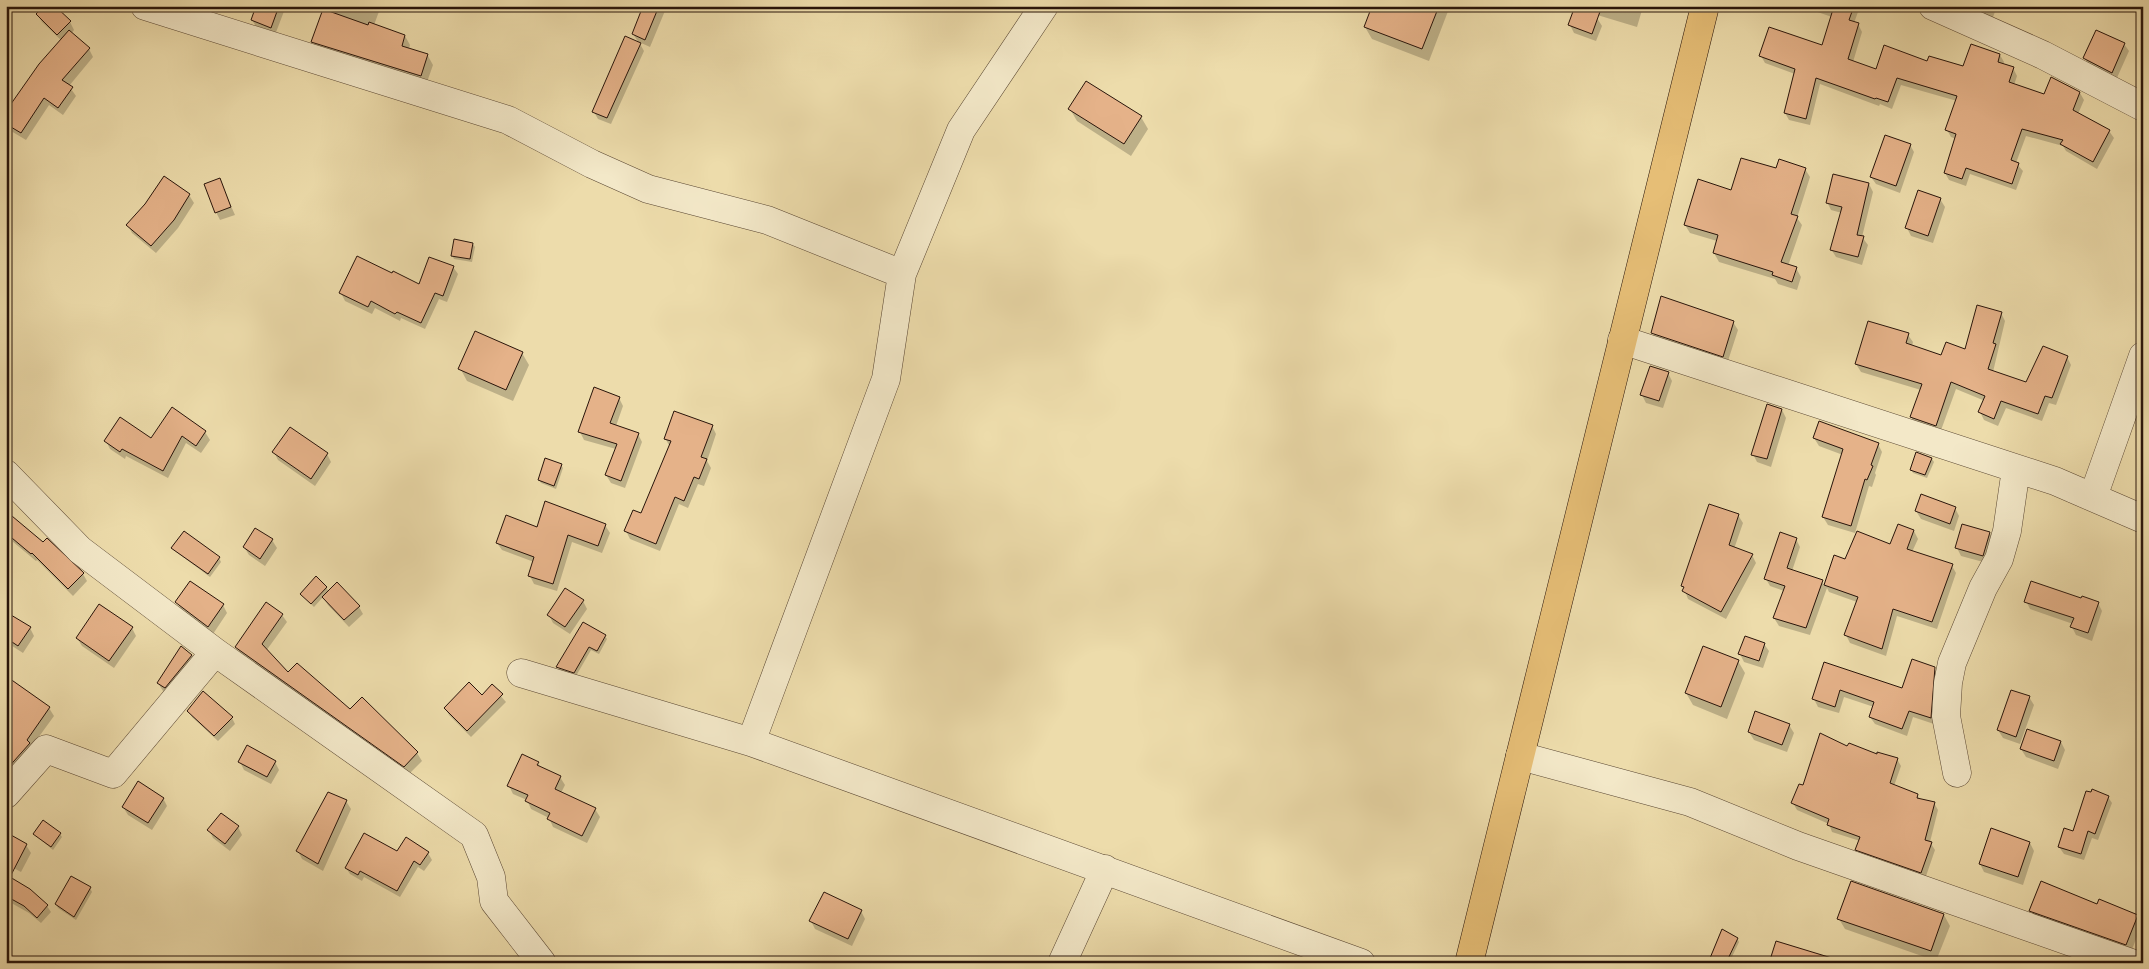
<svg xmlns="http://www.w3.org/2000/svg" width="2149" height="969" font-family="'Old Standard TT',serif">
<rect width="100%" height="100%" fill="#eddcab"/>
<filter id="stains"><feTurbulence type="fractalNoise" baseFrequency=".004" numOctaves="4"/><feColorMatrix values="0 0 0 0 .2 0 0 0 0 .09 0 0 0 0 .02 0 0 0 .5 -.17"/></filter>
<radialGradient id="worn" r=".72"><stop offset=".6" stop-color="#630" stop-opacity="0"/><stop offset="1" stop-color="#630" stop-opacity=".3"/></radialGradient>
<path fill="#0003" d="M 257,6 L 286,6 L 275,35 L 257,28 L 252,20 Z
M 326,6 L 381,6 L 374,25 L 405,36 L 410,45 L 409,49 L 428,56 L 433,65 L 426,85 L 318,51 L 312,41 Z
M 645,6 L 667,6 L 650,47 L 639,42 L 644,51 L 611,124 L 598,119 L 594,112 L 639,43 L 633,34 Z
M 675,6 L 684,6 L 682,10 Z
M 1373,6 L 1450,6 L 1429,61 L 1372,39 L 1365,27 Z
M 1590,6 L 1640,6 L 1642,10 L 1637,27 L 1594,14 Z
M 1800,6 L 1857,6 L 1858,12 L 1854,23 L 1858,24 L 1862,32 L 1853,62 L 1876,70 L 1928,62 L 1964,68 L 2000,55 L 2004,62 L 2003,65 L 2013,68 L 2017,76 L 2014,85 L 2045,95 L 2080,93 L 2084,100 L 2078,114 L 2109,131 L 2114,138 L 2097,169 L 2066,151 L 2063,146 L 2026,136 L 2016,163 L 2023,171 L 2016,190 L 1970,174 L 1966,186 L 1949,180 L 1945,173 L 1956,139 L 1951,137 L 1947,130 L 1957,101 L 1901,85 L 1892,109 L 1880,104 L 1879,106 L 1820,84 L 1810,125 L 1789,120 L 1785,113 L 1795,74 L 1765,63 L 1761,56 L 1823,47 L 1832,17 Z
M 1961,6 L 1997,6 L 1992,20 Z
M 37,14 L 70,22 L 74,30 L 71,34 L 89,49 L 93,57 L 69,86 L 76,96 L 63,115 L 49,105 L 26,140 L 6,128 L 6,114 L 62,41 L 42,22 Z
M 1597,18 L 1602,26 L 1596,41 L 1574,33 L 1570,25 Z
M 2124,44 L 2129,51 L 2116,80 L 2089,66 L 2085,58 Z
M 1070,109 L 1141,117 L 1148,129 L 1131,156 L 1077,121 Z
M 1910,145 L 1914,152 L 1900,193 L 1876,184 L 1871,177 Z
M 1805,169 L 1810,177 L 1797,218 L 1802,225 L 1788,266 L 1796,268 L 1801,277 L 1797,290 L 1778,284 L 1775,279 L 1719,262 L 1714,253 L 1717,241 L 1690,233 L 1685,225 L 1732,192 L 1777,170 Z
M 164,177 L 189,195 L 194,203 L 178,228 L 156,253 L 132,233 L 128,225 L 146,205 Z
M 219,179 L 235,215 L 220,220 L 216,212 Z
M 1869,184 L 1873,192 L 1862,237 L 1868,245 L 1862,265 L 1836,257 L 1831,249 L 1842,213 L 1831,210 L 1827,202 Z
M 6,190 L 11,198 L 6,210 Z
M 1940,199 L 1945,207 L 1933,243 L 1911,236 L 1907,228 Z
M 473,244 L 475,247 L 472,262 L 454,259 L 452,255 Z
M 453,267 L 458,274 L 447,302 L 439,299 L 425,329 L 401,318 L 400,321 L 375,308 L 372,314 L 345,301 L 341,293 L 419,286 Z
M 2001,313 L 2005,321 L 1993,372 L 2026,384 L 2067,357 L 2071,365 L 2056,405 L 2049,403 L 2042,421 L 2006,408 L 1998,426 L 1984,420 L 1980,412 L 1985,401 L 1956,389 L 1940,433 L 1916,425 L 1911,417 L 1921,390 L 1861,372 L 1856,364 L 1908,335 L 1913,342 L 1912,346 L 1942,357 L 1965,350 Z
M 1733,322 L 1738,330 L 1727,364 L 1657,341 L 1653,333 Z
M 522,353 L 529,365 L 513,401 L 467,381 L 460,368 Z
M 1668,373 L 1672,381 L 1663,408 L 1646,403 L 1642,395 Z
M 619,398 L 623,406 L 616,426 L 638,434 L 642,442 L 625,488 L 611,483 L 606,475 L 616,449 L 584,440 L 580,432 Z
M 1782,410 L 1786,418 L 1771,467 L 1757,462 L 1753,454 Z
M 1820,422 L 1878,444 L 1882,452 L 1875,473 L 1876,475 L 1872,487 L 1869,486 L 1855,533 L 1828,525 L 1823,517 L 1843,455 L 1819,446 L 1814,438 Z
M 712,426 L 716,434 L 707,461 L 711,468 L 704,486 L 698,484 L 688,508 L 679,504 L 660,551 L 630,539 L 626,531 L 642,515 L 670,447 L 665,438 Z
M 205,432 L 210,440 L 201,453 L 186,443 L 168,478 L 126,456 L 125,459 L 110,449 L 106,441 L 152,440 Z
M 274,452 L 327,454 L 331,462 L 315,486 L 278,460 Z
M 1932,459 L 1934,462 L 1927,478 L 1913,473 L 1911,469 Z
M 561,465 L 563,468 L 556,489 L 541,483 L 539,480 Z
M 1955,508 L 1959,516 L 1954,531 L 1921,519 L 1916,511 Z
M 1738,515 L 1743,523 L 1734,549 L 1752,555 L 1756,563 L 1726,619 L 1688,599 L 1683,586 Z
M 6,520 L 43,544 L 83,574 L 87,581 L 73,596 L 37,560 L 36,561 L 6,536 Z
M 605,525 L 610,533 L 602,553 L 572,542 L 557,591 L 534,584 L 530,576 L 534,562 L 502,550 L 497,543 L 538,528 Z
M 256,529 L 272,540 L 277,548 L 265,566 L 249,555 L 244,547 Z
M 1914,531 L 1918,539 L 1912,552 L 1952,566 L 1956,573 L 1937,629 L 1897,616 L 1886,656 L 1850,643 L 1846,635 L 1857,602 L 1829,592 L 1827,588 L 1810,635 L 1779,626 L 1774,618 L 1784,591 L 1770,586 L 1766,579 L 1796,539 L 1800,547 L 1792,571 L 1822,582 L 1825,586 L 1835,557 L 1846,561 L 1891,546 Z
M 1990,533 L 1994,541 L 1987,563 L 1961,556 L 1957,548 Z
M 173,548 L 219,558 L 221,562 L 210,577 L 175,551 Z
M 326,587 L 329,592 L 359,607 L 363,614 L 349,627 L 328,605 L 323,597 L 314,607 L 301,594 Z
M 583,601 L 587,609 L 570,634 L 553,623 L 549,615 Z
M 2026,601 L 2098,603 L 2102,611 L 2092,641 L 2076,635 L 2072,627 L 2073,624 L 2030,609 Z
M 177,602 L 223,605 L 227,613 L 213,634 L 181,610 Z
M 6,613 L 30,628 L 34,636 L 23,653 L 6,642 Z
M 282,615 L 287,622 L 266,651 L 288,674 L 350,711 L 362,699 L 417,753 L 422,761 L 409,774 L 241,655 L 236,647 Z
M 132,628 L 136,636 L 114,668 L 82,646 L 77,638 Z
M 605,636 L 607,639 L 599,654 L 591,650 L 576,676 L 560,671 L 558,667 Z
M 1764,644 L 1769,651 L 1763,668 L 1744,662 L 1740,654 Z
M 192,655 L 196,663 L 169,695 L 163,691 L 158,683 Z
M 1738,661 L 1745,673 L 1727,719 L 1693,705 L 1686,693 Z
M 1825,664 L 1902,689 L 1934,668 L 1939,676 L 1934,724 L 1913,717 L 1907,736 L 1875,724 L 1870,717 L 1874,707 L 1844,697 L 1839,713 L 1818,707 L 1814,699 Z
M 6,677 L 49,708 L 54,716 L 6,782 Z
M 492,686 L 506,702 L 471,737 L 449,715 L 445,708 L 482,697 Z
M 2029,697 L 2034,705 L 2020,744 L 2003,738 L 1998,730 Z
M 189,711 L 232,718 L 235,724 L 218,741 L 192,717 Z
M 1789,725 L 1794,733 L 1787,752 L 1754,740 L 1749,732 Z
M 2061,742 L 2065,750 L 2058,769 L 2026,757 L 2021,749 Z
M 1848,747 L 1877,756 L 1897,759 L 1901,766 L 1894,786 L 1917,795 L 1920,800 L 1934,803 L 1938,810 L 1930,842 L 1935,850 L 1925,879 L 1861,856 L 1857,850 L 1860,841 L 1832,832 L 1829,824 L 1797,810 L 1793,803 L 1804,787 Z
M 240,762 L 275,762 L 279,770 L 271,784 L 244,770 Z
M 538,763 L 541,768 L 560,777 L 565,785 L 561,793 L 595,809 L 600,817 L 587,843 L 553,827 L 549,818 L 531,809 L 527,800 L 513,794 L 509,786 Z
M 2108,797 L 2112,803 L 2098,840 L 2092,838 L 2084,860 L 2064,854 L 2059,847 Z
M 163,798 L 167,806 L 152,830 L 128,815 L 123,807 Z
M 346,801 L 351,809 L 323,871 L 302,859 L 298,851 Z
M 238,827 L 242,835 L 230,851 L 213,838 L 209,830 Z
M 34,834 L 60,834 L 62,837 L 53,850 Z
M 11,837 L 26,845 L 31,853 L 21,872 L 6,864 Z
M 2030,843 L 2034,851 L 2023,885 L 1984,872 L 1980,864 Z
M 397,853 L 428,853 L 432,860 L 424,871 L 418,867 L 400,897 L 364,877 L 362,881 L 350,874 L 346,868 Z
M 6,877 L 29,890 L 47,906 L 51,912 L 41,923 L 29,913 L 6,900 Z
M 90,888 L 92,892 L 76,920 L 58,908 L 56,904 Z
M 2030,910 L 2137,916 L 2142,924 L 2131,952 L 2035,918 Z
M 861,911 L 865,919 L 852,946 L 815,929 L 811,921 Z
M 1944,915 L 1950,926 L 1936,961 L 1845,929 L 1839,919 Z
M 1722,931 L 1737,938 L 1739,942 L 1730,961 L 1715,954 L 1713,951 Z"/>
<path fill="#e5b289" stroke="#28140a" d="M 44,6 L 55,6 L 71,21 L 57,35 L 36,14 Z
M 256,6 L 279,6 L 271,28 L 251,20 Z
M 643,6 L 659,6 L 645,40 L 632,34 Z
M 1372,6 L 1439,6 L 1422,49 L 1364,27 Z
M 1575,6 L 1602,6 L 1592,34 L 1568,25 Z
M 1834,6 L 1854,6 L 1849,20 L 1859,23 L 1848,59 L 1876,69 L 1884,45 L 1927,61 L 1929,56 L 1963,66 L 1971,44 L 2000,54 L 1998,62 L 2014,67 L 2009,82 L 2044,94 L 2051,77 L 2080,92 L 2073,110 L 2110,130 L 2093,162 L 2060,144 L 2063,140 L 2022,129 L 2011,160 L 2019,163 L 2012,184 L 1966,168 L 1962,179 L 1944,173 L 1956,134 L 1945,130 L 1957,96 L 1897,78 L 1888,102 L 1876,98 L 1875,99 L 1816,78 L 1806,119 L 1784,113 L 1795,69 L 1759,56 L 1769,27 L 1822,45 Z
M 323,9 L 368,25 L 369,22 L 405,35 L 402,46 L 428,54 L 421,76 L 311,42 Z
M 69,30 L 90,48 L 62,80 L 73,87 L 58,108 L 44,98 L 21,133 L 6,124 L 6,111 L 39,64 Z
M 2096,30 L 2125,43 L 2112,73 L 2083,58 Z
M 625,36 L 641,43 L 607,118 L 592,112 Z
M 1086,81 L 1142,116 L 1124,144 L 1068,109 Z
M 1885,135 L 1911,144 L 1896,186 L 1870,177 Z
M 1741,158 L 1776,168 L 1779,159 L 1806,168 L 1791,214 L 1798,216 L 1781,262 L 1797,267 L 1792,282 L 1772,275 L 1773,272 L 1713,253 L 1718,235 L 1684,225 L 1698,179 L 1731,190 Z
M 1833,174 L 1869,183 L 1857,235 L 1864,236 L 1858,257 L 1830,250 L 1842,207 L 1826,203 Z
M 164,176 L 190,194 L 174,220 L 151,246 L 126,225 L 145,204 Z
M 220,178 L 231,207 L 215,213 L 204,184 Z
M 1918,190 L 1941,198 L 1928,236 L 1905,228 Z
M 454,239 L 473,243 L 470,259 L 451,256 Z
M 357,256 L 392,273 L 393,271 L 419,284 L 429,257 L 454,266 L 443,296 L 435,293 L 421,323 L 397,312 L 395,314 L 371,301 L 368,307 L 339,293 Z
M 1661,296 L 1734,321 L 1723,357 L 1651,333 Z
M 1977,305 L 2002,312 L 1993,343 L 1996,344 L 1988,369 L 2026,382 L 2043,346 L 2068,356 L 2052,398 L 2045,396 L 2038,414 L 2001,401 L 1994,419 L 1978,412 L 1985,396 L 1951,382 L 1936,426 L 1910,417 L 1922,384 L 1855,364 L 1868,321 L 1909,333 L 1906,343 L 1941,355 L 1946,342 L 1965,349 Z
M 475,331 L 523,352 L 506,390 L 458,369 Z
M 1650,366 L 1669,372 L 1659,401 L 1640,395 Z
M 594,387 L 620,397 L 610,423 L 639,433 L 621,481 L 605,475 L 617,444 L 578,432 Z
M 1767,404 L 1782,409 L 1767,459 L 1751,455 Z
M 172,407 L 206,431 L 196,446 L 182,436 L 163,471 L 122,449 L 120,452 L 104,441 L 120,417 L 151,438 Z
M 674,411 L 713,425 L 701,457 L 707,459 L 699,479 L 694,477 L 684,501 L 675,497 L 656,544 L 624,531 L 633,510 L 641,513 L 671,441 L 664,439 Z
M 1819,421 L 1879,443 L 1871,465 L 1873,466 L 1867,480 L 1865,479 L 1851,526 L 1822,517 L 1843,449 L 1813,438 Z
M 290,427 L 328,453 L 311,479 L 272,452 Z
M 1916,452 L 1932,458 L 1925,475 L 1910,470 Z
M 545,458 L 562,464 L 554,486 L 538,480 Z
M 1921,494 L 1956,507 L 1950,524 L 1915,511 Z
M 545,501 L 606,524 L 598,546 L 568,535 L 553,584 L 528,576 L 534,557 L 496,543 L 506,515 L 537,527 Z
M 1709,504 L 1739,514 L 1729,545 L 1753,554 L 1721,612 L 1682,591 L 1684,587 L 1681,586 Z
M 6,511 L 43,542 L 47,538 L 84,573 L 68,589 L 32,553 L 31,554 L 6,533 Z
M 1898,524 L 1914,530 L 1907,549 L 1953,564 L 1932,622 L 1893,609 L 1882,649 L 1844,635 L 1858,597 L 1824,585 L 1834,555 L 1845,559 L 1857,531 L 1890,544 Z
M 1962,524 L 1990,532 L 1983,556 L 1955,548 Z
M 255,528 L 273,539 L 260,559 L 243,547 Z
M 184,531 L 220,557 L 208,574 L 171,548 Z
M 1780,532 L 1797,538 L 1787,568 L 1823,580 L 1806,628 L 1773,618 L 1785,586 L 1764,579 Z
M 316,576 L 327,587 L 311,604 L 300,594 Z
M 190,581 L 224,604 L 208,627 L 175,602 Z
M 2031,581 L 2081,598 L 2082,596 L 2099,602 L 2088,633 L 2070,627 L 2074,618 L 2024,602 Z
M 337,582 L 360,606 L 344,620 L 322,597 Z
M 565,588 L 584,600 L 565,627 L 547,615 Z
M 266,602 L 283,614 L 262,644 L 288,672 L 297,663 L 350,709 L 362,697 L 418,752 L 404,767 L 235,647 Z
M 99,604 L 133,627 L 109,661 L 76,638 Z
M 6,612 L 31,627 L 18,646 L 6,638 Z
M 583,622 L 606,635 L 597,651 L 589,647 L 574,673 L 556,667 Z
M 1745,636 L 1765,643 L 1759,661 L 1738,654 Z
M 181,646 L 192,655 L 165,688 L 157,683 Z
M 1703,646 L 1739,660 L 1721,707 L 1685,693 Z
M 1912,659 L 1935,667 L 1931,718 L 1909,711 L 1902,729 L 1869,717 L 1874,702 L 1840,690 L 1835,707 L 1812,699 L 1824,662 L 1902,688 Z
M 6,676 L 50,707 L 27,740 L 30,743 L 6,770 Z
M 469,682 L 482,695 L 492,684 L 503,694 L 467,731 L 444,708 Z
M 2011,690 L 2030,696 L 2016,737 L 1997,730 Z
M 203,691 L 233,717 L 214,736 L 187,711 Z
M 1755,711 L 1790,724 L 1782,745 L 1748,732 Z
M 2027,729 L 2061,741 L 2054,761 L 2020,749 Z
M 1820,733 L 1847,746 L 1849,743 L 1877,754 L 1877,752 L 1898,758 L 1890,783 L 1918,794 L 1917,798 L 1935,802 L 1925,840 L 1932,842 L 1921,873 L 1855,850 L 1860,837 L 1827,825 L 1829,819 L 1791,803 L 1799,784 L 1803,785 Z
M 247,745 L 276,761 L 267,777 L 238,762 Z
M 522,754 L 539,762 L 537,765 L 561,776 L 555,789 L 596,808 L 582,836 L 547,819 L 550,813 L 525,801 L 528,795 L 507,786 Z
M 138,781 L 164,798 L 148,823 L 122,807 Z
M 2092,789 L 2109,796 L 2095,834 L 2088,831 L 2081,854 L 2058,847 L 2064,828 L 2073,831 L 2086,791 L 2091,792 Z
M 328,792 L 347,800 L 318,864 L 296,851 Z
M 221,813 L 239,826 L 225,844 L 207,830 Z
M 43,820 L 61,833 L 51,847 L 33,834 Z
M 1991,828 L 2030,842 L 2018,877 L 1979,864 Z
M 364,833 L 397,851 L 406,837 L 429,852 L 420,865 L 414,861 L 397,891 L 360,871 L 358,875 L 345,868 Z
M 11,835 L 27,844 L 10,877 L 30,889 L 48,905 L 37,918 L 24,906 L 6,896 L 6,844 Z
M 71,876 L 91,887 L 74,917 L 55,904 Z
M 1851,881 L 1944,914 L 1931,951 L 1837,919 Z
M 2041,881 L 2097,904 L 2099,899 L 2138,915 L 2126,945 L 2029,911 Z
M 824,892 L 862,910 L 848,939 L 809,921 Z
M 1722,929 L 1738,938 L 1726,963 L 1708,963 Z
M 1776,941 L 1835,959 L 1834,963 L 1769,963 Z"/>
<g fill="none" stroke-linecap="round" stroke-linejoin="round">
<g stroke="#594632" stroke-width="29">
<path id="minor" d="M 145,6 L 508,120 L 592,164 L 648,189 L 767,220 L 902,274 L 886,379 L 751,742
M 1933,6 L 2043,55 L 2143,107
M 902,274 L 961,130 L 1044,6
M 1622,340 L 2055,481 L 2143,519
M 6,474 L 80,550 L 215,652
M 2093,497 L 2143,356
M 521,673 L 751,742 L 1361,963
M 1520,756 L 1690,802 L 1798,846 L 2131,963
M 1957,773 L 1946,716 L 1948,683 L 1952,663 L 1983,588 L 1999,559 L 2007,531 L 2016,469
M 6,794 L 46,749 L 113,774 L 215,652 L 474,835 L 491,877 L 494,901 L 542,963
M 1062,963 L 1105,869"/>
</g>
<g stroke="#28140a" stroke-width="29">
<path id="major" d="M 1469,963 L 1705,6"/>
</g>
<use href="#minor" stroke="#f3e8c8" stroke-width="28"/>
<use href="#major" stroke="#e6be76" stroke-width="28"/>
</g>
<rect width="2149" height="969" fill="none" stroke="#eddcab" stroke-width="25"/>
<rect x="8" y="8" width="2134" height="954" fill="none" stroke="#28140a" stroke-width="2.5"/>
<rect x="12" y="12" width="2124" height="944" fill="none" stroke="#28140a"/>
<rect width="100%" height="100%" filter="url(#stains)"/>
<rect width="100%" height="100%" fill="url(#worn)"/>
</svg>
